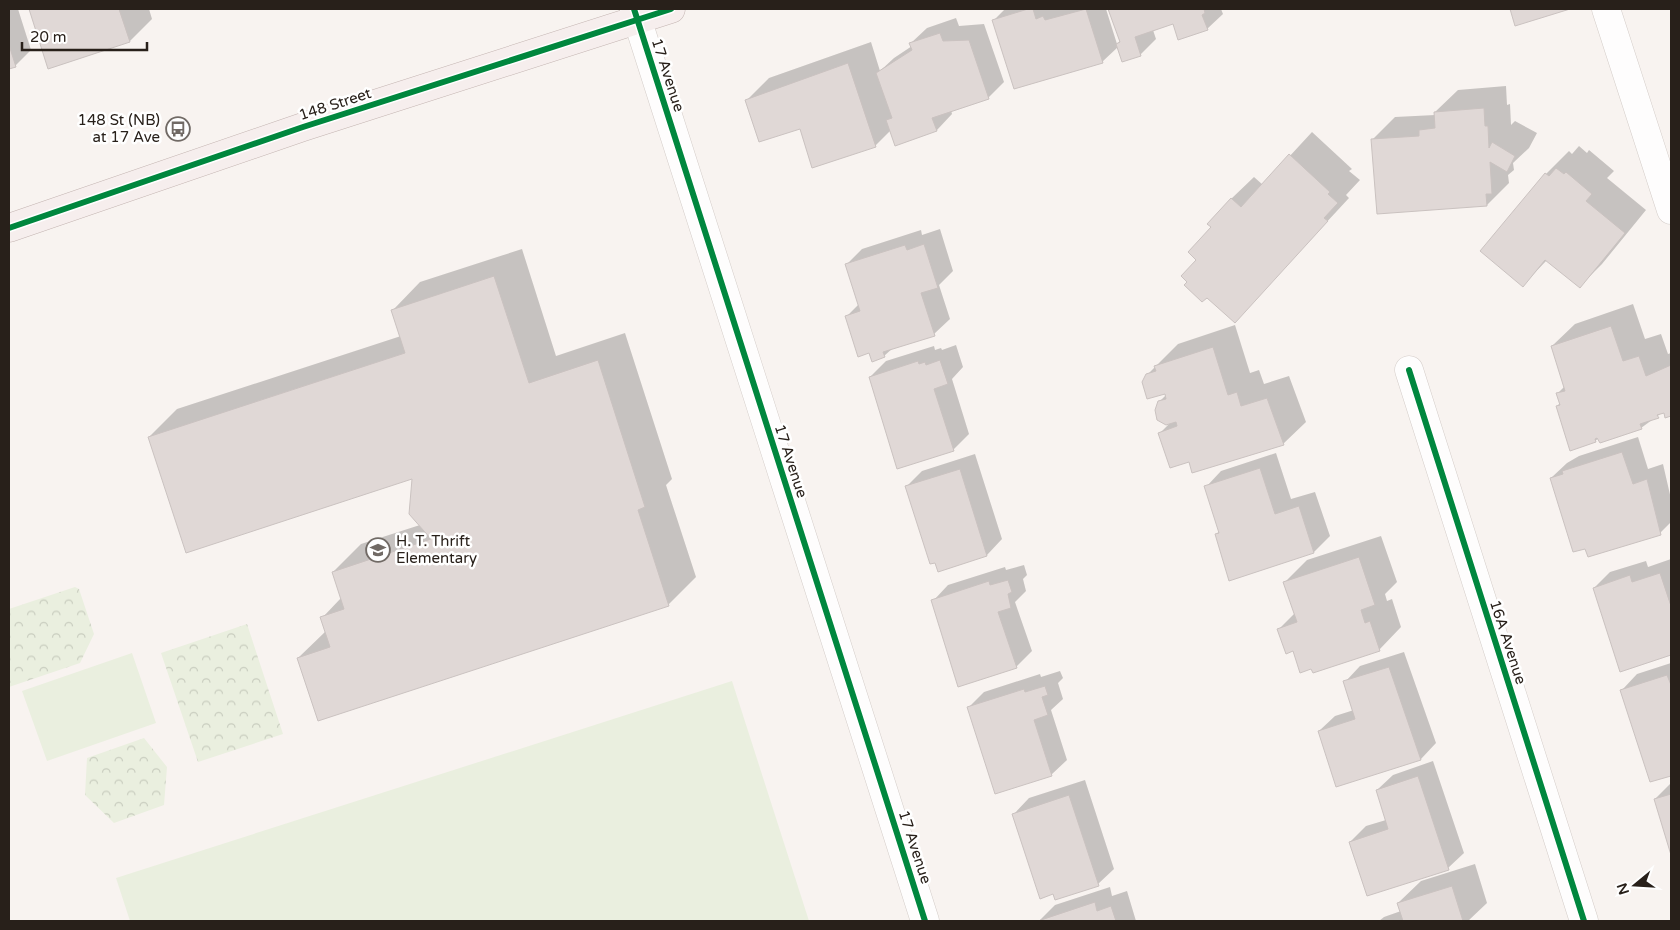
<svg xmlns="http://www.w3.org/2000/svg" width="1680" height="930" font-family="'Varela Round',sans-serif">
<defs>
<pattern id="park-crowns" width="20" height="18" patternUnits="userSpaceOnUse" patternTransform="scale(1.25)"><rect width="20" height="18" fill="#eaefdf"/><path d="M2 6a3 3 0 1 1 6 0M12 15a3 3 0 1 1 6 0" fill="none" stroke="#c9cdbf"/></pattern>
</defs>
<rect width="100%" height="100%" fill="#f8f3f0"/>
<path fill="url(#park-crowns)" d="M 75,587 L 79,589 L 94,634 L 80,663 L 9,687 L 9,609 Z
M 247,624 L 283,734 L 198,762 L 161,653 Z
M 144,738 L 167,767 L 164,805 L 114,823 L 85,795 L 87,758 Z"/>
<path fill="#eaefdf" d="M 132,653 L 156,723 L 47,761 L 22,691 Z
M 732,681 L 809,921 L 130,921 L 116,878 Z"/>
<path fill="#0003" d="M 9,9 L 18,9 L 31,50 L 15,66 L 9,68 Z
M 30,9 L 149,9 L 152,19 L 130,41 L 49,68 Z
M 1005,9 L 1106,9 L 1117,44 L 1120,41 L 1110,9 L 1221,9 L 1223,14 L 1207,29 L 1174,23 L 1153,30 L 1156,39 L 1140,55 L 1118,47 L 1102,62 L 994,20 Z
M 1511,9 L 1566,9 L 1516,24 Z
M 956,18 L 959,26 L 984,24 L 1004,82 L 988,98 L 951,110 L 952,114 L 937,130 L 895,144 L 891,130 L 875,146 L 801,127 L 747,100 L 769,78 L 871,42 L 880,71 L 894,58 L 912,46 L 911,43 L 927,28 Z
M 1506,86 L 1507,105 L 1510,104 L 1511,125 L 1515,121 L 1537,133 L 1529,148 L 1513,163 L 1514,170 L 1508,175 L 1509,183 L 1487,205 L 1373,139 L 1395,117 L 1435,115 L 1435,112 L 1458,90 Z
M 1312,132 L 1352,169 L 1349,171 L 1360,180 L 1346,195 L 1349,198 L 1235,321 L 1198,260 L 1213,226 L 1231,199 L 1254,177 L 1263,185 Z
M 1579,146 L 1587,153 L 1589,150 L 1614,171 L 1607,178 L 1646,210 L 1602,264 L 1580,286 L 1547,260 L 1523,285 L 1482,251 L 1546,174 L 1569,151 L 1572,154 Z
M 940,229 L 953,271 L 939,285 L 950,319 L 934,334 L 893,348 L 884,356 L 870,352 L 846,317 L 859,304 L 847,264 L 862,249 L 921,230 L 922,235 Z
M 522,249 L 556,356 L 625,333 L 672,479 L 666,485 L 696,577 L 668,605 L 298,658 L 326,631 L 322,618 L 341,598 L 333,572 L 361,544 L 420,525 L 414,478 L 149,437 L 177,409 L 401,336 L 393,310 L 420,282 Z
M 1633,304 L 1645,339 L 1661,334 L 1668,354 L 1671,353 L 1671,414 L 1666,416 L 1665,411 L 1663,412 L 1641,428 L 1599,438 L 1595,441 L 1557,406 L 1560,403 L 1557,394 L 1565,386 L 1552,346 L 1575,324 Z
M 1235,325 L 1250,373 L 1259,370 L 1264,384 L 1289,376 L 1306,422 L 1283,444 L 1190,461 L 1160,433 L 1171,422 L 1159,402 L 1166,395 L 1147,375 L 1178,344 Z
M 956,345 L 963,367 L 952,379 L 969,434 L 953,450 L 870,377 L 886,361 L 934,346 L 935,350 L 941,348 L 942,350 Z
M 1638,437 L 1648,469 L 1663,464 L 1671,499 L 1671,522 L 1660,533 L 1551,478 L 1567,463 L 1579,456 Z
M 1276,453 L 1291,499 L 1315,492 L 1330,536 L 1314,552 L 1230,580 L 1216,534 L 1220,531 L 1206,487 L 1221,471 Z
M 975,454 L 1002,539 L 987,555 L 906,487 L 922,471 Z
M 1381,536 L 1397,582 L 1385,594 L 1387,601 L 1392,599 L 1401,627 L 1379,650 L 1293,650 L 1279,629 L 1295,613 L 1285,582 L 1307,560 Z
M 1671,559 L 1671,653 L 1621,670 L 1594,588 L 1610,572 L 1646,561 L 1648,567 Z
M 1024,565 L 1027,575 L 1023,579 L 1026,591 L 1015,602 L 1032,651 L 1016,667 L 933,601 L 948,585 L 1005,567 L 1006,570 Z
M 1404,652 L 1436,743 L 1421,759 L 1319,731 L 1335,716 L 1354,710 L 1345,682 L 1360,666 Z
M 1671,663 L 1671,774 L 1651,781 L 1622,690 L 1637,674 Z
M 1060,671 L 1063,678 L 1058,683 L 1063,699 L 1051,710 L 1067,760 L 1051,775 L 968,708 L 984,692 L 1040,674 L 1041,677 Z
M 1433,761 L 1464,853 L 1448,868 L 1350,842 L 1366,826 L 1386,820 L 1377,790 L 1393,775 Z
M 1085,780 L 1114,869 L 1098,884 L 1014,814 L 1029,798 Z
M 1671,783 L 1671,851 L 1655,799 Z
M 1475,864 L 1487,903 L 1468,921 L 1379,921 L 1384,917 L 1401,911 L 1398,903 L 1421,881 Z
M 1110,887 L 1112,896 L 1127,891 L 1136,921 L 1039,921 L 1055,905 Z"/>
<path fill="#e0d8d6" stroke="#cac2c0" d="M 29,9 L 119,9 L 130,42 L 48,69 Z
M 1028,9 L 1033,9 L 1036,19 L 1043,16 L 1045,20 L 1086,9 L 1103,63 L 1014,89 L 992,20 Z
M 1108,9 L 1204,9 L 1205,13 L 1202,15 L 1208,30 L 1178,40 L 1173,24 L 1135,37 L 1141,56 L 1122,62 L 1116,44 L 1120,42 Z
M 1510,9 L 1570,9 L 1515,26 Z
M 940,33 L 943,41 L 969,40 L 989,99 L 932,118 L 937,131 L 895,146 L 886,120 L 892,118 L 876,73 L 912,50 L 909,43 Z
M 9,45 L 16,67 L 9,69 Z
M 848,63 L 876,147 L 812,168 L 800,129 L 759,142 L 745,100 Z
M 1484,108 L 1485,126 L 1488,126 L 1489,148 L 1492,142 L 1515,156 L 1507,172 L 1490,162 L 1492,194 L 1486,194 L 1487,206 L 1377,214 L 1371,139 L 1419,136 L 1419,130 L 1435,128 L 1434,112 Z
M 1289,154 L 1330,192 L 1328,194 L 1338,203 L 1324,218 L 1328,221 L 1235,323 L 1207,298 L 1202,302 L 1184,285 L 1187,282 L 1181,276 L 1196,260 L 1188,252 L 1211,227 L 1207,224 L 1231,198 L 1241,207 Z
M 1556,168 L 1564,174 L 1566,172 L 1592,194 L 1586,201 L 1625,233 L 1580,288 L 1545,260 L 1523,287 L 1480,251 L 1545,173 L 1549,176 Z
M 924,244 L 938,288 L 921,293 L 935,336 L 883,352 L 885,357 L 872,362 L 869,353 L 858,357 L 845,316 L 860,311 L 845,264 L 905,245 L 907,250 Z
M 494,276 L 529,383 L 598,360 L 645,507 L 638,510 L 669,606 L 318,721 L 297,658 L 330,647 L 320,617 L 344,609 L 332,572 L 431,539 L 409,514 L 412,479 L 186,553 L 148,437 L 405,353 L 391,310 Z
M 1611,326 L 1623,361 L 1639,356 L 1646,376 L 1671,365 L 1671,416 L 1665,418 L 1664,413 L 1657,415 L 1659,418 L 1640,424 L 1642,429 L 1600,443 L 1597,438 L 1595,439 L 1596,442 L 1570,451 L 1556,406 L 1560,405 L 1556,393 L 1565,391 L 1551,346 Z
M 1213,347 L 1228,395 L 1237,392 L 1241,406 L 1267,398 L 1284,445 L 1192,473 L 1189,462 L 1170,468 L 1158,433 L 1177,426 L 1176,422 L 1166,425 L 1157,420 L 1155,410 L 1158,401 L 1166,399 L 1165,394 L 1147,399 L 1142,382 L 1146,374 L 1156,371 L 1154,366 Z
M 940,360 L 948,384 L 934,389 L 954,451 L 897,469 L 869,377 L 918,361 L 919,364 L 925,362 L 926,365 Z
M 1622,452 L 1633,484 L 1647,479 L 1661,535 L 1588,557 L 1585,549 L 1573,552 L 1550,478 L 1563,474 L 1562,471 Z
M 1260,468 L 1275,514 L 1299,506 L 1314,553 L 1229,581 L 1215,534 L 1219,533 L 1204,486 Z
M 960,469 L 987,556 L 938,572 L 935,563 L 930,564 L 905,486 Z
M 1359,557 L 1375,605 L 1361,610 L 1365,623 L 1370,621 L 1380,651 L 1313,673 L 1311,669 L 1300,673 L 1293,651 L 1286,654 L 1277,629 L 1297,622 L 1283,582 Z
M 1660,573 L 1671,606 L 1671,655 L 1620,672 L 1593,588 L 1630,575 L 1632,582 Z
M 1008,580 L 1012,592 L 1008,594 L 1011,608 L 998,612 L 1017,668 L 958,687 L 931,600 L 989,581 L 990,585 Z
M 1389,667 L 1421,760 L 1336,787 L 1318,731 L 1355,719 L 1343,681 Z
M 1667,675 L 1671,685 L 1671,776 L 1650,782 L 1620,690 Z
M 1045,686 L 1048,695 L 1042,697 L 1048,715 L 1034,720 L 1052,776 L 995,794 L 967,707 L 1024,689 L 1025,692 Z
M 1418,776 L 1449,870 L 1367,896 L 1349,842 L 1388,829 L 1376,790 Z
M 1671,794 L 1671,855 L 1654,799 Z
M 1069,795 L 1099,886 L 1055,900 L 1053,894 L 1040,899 L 1012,814 Z
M 1452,886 L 1463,921 L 1403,921 L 1397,903 Z
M 1095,902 L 1097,911 L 1111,906 L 1116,921 L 1038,921 Z"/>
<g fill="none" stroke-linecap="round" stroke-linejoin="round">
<g stroke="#d4cdc9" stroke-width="29">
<path id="minor" d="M 634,9 L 925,921
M 1606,9 L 1671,210
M 1409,370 L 1584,921"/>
</g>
<g stroke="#c3b4b1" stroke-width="29">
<path id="major" d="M 9,228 L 303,127 L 671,9"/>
</g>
<use href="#minor" stroke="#fefdfd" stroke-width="28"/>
<use href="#major" stroke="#f6eeed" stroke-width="28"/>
<g stroke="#fff" stroke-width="9">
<path id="cycleway" d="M 634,9 L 925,921
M 9,228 L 303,127 L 671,9
M 1409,370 L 1584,921"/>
</g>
<use href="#cycleway" stroke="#00873e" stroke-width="6"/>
</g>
<defs>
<g id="bus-ring" transform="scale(1.25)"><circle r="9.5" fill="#fff" stroke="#716a65" stroke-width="1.5"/><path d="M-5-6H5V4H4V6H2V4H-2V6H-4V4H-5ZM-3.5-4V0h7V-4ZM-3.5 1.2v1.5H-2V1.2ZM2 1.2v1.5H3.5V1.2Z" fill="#716a65"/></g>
<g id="school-ring" transform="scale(1.25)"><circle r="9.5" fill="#fff" stroke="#716a65" stroke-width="1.5"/><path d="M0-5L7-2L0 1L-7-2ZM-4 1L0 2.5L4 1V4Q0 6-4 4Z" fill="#716a65"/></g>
</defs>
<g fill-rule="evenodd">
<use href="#bus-ring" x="178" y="129"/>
<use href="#school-ring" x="378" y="550"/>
</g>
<g text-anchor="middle" stroke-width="5" stroke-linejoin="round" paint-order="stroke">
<g font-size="15" fill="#28201a" stroke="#fff">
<text transform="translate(668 75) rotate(72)" y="5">17 Avenue</text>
<text transform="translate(335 104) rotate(-18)" y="5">148 Street</text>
<text transform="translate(791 461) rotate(72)" y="5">17 Avenue</text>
<text transform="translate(1508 642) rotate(72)" y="5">16A Avenue</text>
<text transform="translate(915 847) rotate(72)" y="5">17 Avenue</text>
</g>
<g font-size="15" fill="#28201a" stroke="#fff" text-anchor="end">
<text x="160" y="125">148 St (NB)<tspan x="160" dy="17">at 17 Ave</tspan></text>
<text x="396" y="546" text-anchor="start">H. T. Thrift<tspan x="396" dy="17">Elementary</tspan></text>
</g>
</g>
<rect width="1680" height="930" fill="none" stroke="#28201a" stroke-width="20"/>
<g transform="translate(1635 885) rotate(252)" stroke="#ffffff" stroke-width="4" paint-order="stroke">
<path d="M0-4L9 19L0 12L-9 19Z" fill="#28201a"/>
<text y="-8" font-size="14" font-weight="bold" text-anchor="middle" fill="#28201a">N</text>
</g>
<path d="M22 42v8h125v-8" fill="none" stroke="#28201a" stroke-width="2.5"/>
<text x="30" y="42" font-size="15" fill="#28201a" stroke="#ffffff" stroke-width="4" paint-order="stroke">20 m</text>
</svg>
